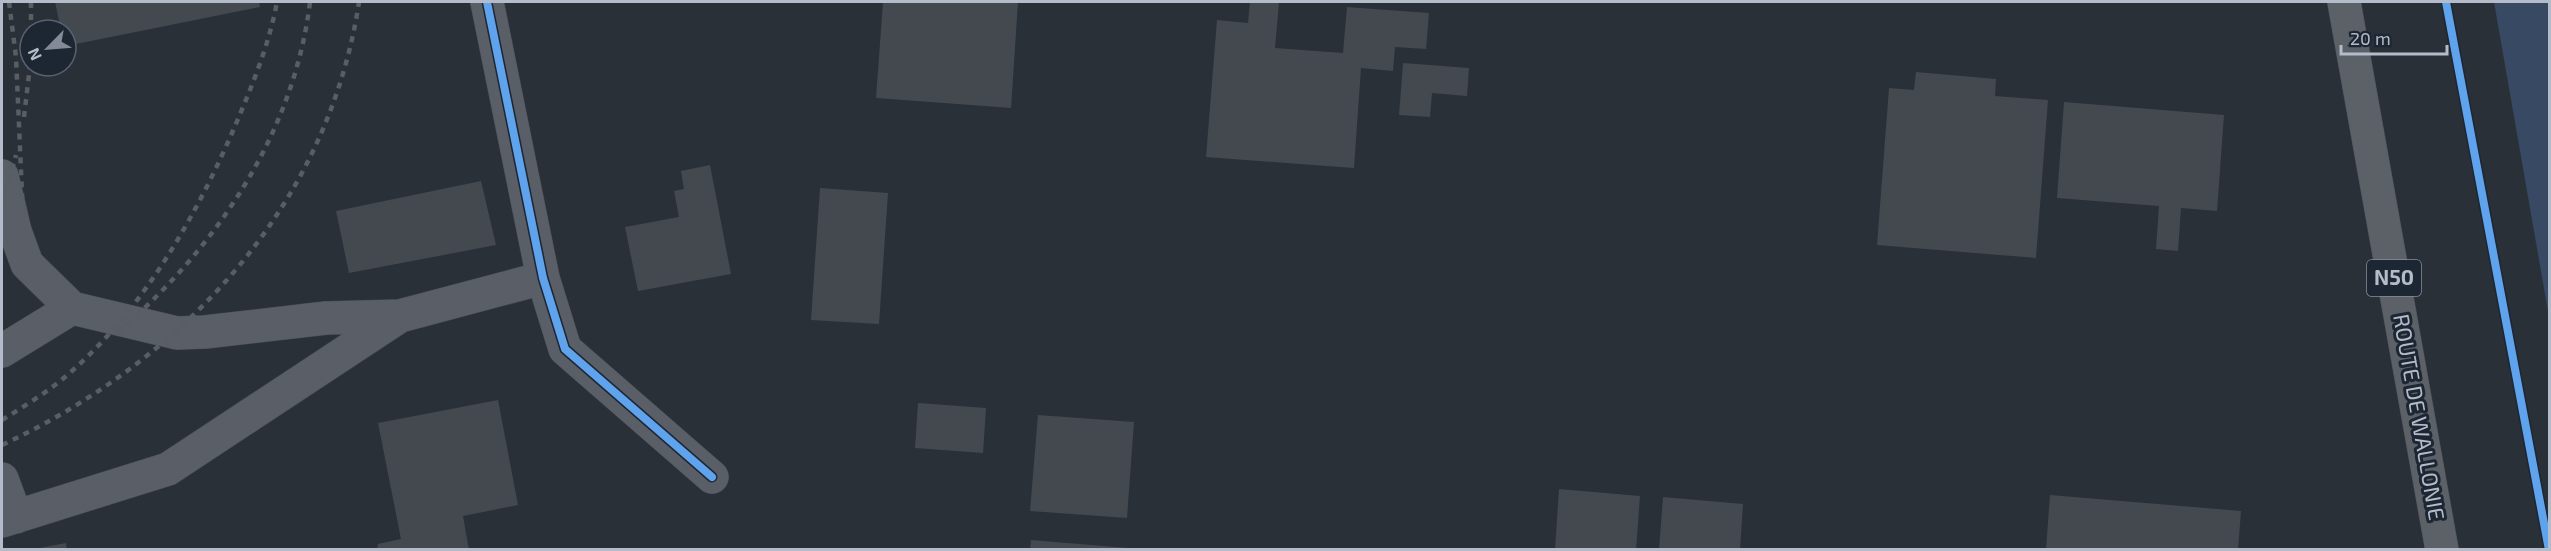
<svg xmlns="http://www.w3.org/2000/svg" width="2551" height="551" font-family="'Exo 2',sans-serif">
<rect width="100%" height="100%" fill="#2a3038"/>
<path fill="#384963" d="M 2494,2 L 2549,2 L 2549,317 Z"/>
<path fill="#444950" d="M 55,2 L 259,2 L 260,7 L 66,46 L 66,30 L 61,30 Z
M 883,2 L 1018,2 L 1011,108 L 876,98 Z
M 1250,2 L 1279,3 L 1275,48 L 1343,53 L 1347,7 L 1429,13 L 1426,49 L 1395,47 L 1393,71 L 1361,68 L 1354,168 L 1206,157 L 1217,20 L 1248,23 Z
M 1403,63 L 1469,68 L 1467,96 L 1432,93 L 1430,117 L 1399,115 Z
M 1916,72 L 1996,79 L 1995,96 L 2048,100 L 2036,258 L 1877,245 L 1889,88 L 1914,90 Z
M 2064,102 L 2224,115 L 2217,211 L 2181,208 L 2178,251 L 2156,249 L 2159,206 L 2057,198 Z
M 710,165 L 731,274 L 638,291 L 625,227 L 679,217 L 674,191 L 684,189 L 681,171 Z
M 481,181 L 496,245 L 349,273 L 336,211 Z
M 820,188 L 888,193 L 879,324 L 811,320 Z
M 498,400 L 518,505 L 463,516 L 469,550 L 377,550 L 378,544 L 401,539 L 378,423 Z
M 918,403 L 986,408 L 983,453 L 915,448 Z
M 1038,415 L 1134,422 L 1127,518 L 1030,511 Z
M 1559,489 L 1640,496 L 1636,550 L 1555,550 Z
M 2050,495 L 2241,511 L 2238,550 L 2046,550 Z
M 1663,497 L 1743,504 L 1740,550 L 1659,550 Z
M 1031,540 L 1128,548 L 1128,550 L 1030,550 Z
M 66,543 L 67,550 L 40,550 L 40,548 Z"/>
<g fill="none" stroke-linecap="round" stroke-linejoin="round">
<g stroke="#484c53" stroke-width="34">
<path id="minor" d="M 487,2 L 543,278 L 565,349 L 712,477
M 2,176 L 15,231 L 27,264 L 72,308 L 177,333 L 205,332 L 326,318 L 400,316
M 2,351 L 72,308
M 2,479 L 16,517
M 2,521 L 168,469 L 400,316 L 543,278"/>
</g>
<g stroke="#484c55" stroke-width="34">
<path id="major" d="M 2344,2 L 2442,550"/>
</g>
<use href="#minor" stroke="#5a5e66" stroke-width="33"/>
<use href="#major" stroke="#5c6168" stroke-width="33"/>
<path stroke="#595d64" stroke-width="4.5" stroke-dasharray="6 6" stroke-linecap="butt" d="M 9,2 L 16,57 L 23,216
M 31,2 L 31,30
M 24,117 L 30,66
M 2,204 L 16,155
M 118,332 C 217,247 294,133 310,2
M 2,420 C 23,407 46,393 65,377 C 142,312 196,217 235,126 C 252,86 269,45 277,2
M 2,445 C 184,360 328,206 359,2"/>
<g stroke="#1d2633" stroke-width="11">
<path id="cycleway" d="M 487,2 L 543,278 L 565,349 L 712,477
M 2446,2 L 2549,550"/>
</g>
<use href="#cycleway" stroke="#60a3ed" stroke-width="8"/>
</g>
<g text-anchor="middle" stroke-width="6" stroke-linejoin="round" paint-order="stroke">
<rect fill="#1d2633" stroke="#878f9c" stroke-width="1.5" x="2367" y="260" width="54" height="36" rx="4.5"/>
<g font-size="21" font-weight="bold" fill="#b4bcc9">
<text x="2394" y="285">N50</text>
</g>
<g font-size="22" fill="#b4bcc9" stroke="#1d2633">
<text transform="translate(2419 417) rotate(80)" y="8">ROUTE DE WALLONIE</text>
</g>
</g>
<rect width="2551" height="551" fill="none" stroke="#b4bcc9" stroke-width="6"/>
<g transform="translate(48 48) rotate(245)"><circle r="28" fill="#1d2633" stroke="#59626f" stroke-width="1.5"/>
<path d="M0-4.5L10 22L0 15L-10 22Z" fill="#848b96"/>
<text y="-9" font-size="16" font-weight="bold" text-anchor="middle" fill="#b4bcc9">N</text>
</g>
<path d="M2341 45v9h106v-9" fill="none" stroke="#b4bcc9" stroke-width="3"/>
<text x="2350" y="45" font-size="18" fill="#b4bcc9" stroke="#1d2633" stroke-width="4.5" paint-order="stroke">20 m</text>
</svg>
